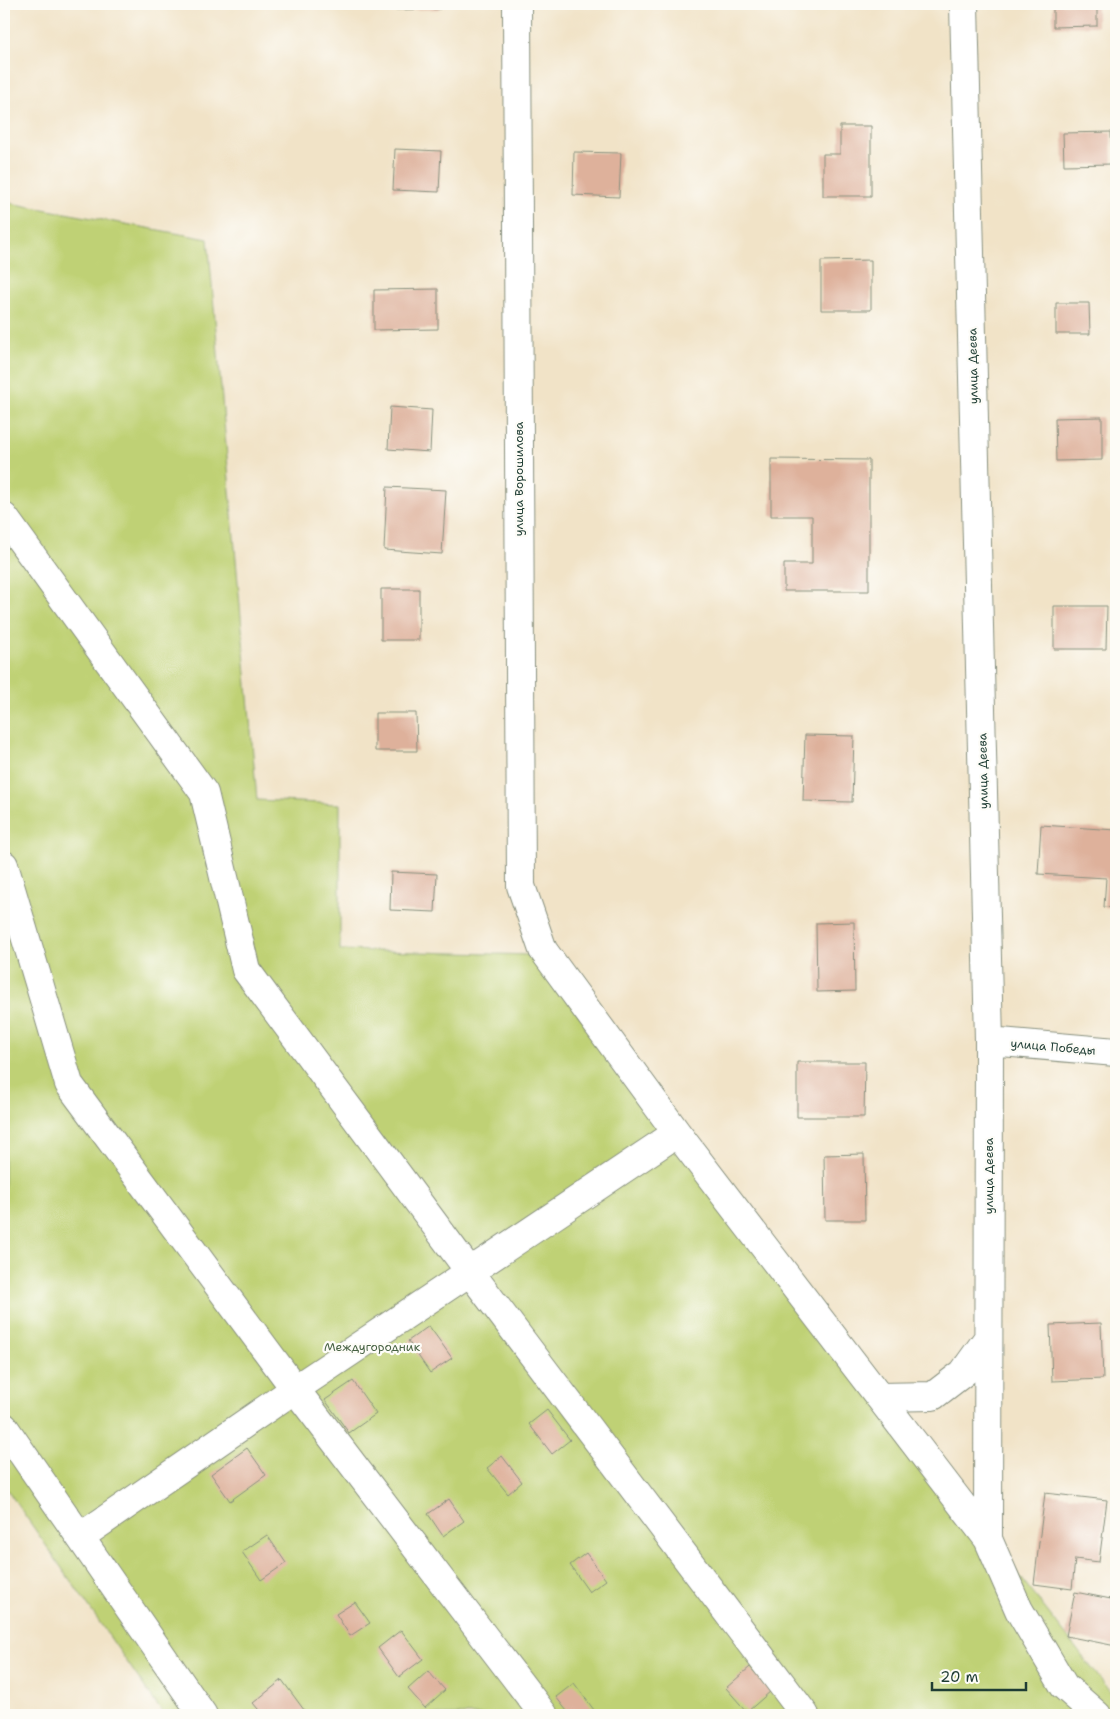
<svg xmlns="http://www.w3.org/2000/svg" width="1120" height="1719" font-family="'Shantell Sans',sans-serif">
<rect width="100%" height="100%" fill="#fdfcf7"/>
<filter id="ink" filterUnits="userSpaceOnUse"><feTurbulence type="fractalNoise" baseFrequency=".02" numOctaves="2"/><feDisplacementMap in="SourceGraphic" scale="10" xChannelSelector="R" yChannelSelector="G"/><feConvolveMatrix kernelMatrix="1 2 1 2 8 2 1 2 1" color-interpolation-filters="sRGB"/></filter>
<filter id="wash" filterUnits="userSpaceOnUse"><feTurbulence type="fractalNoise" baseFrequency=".0096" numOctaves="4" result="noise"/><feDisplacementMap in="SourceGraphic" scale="20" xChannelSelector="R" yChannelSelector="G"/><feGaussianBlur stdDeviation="1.12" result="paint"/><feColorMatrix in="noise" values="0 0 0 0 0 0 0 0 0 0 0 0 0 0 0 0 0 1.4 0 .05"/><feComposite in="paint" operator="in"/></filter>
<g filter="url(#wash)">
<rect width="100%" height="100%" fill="#f1e3c7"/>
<path fill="#bfd174" stroke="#6f8754" d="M 4,202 L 208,239 L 257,800 L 340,804 L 340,950 L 532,955 L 1116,1699 L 1116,1715 L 164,1715 L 4,1485 Z"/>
<g id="blocks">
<path fill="#deb19b" d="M 390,4 L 440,4 L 440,9 L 390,10 Z
M 1053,4 L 1097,4 L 1097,26 L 1053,27 Z
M 840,126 L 871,126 L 871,196 L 823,196 L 823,154 L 840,154 Z
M 1111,132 L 1112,164 L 1064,165 L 1063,133 Z
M 395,149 L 441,151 L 439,192 L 393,190 Z
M 574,152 L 621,153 L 619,197 L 573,195 Z
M 871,260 L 871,310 L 821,310 L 821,261 Z
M 438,289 L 438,329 L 374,330 L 374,290 Z
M 1056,303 L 1089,303 L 1090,334 L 1056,334 Z
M 390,407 L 432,410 L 430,452 L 388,449 Z
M 1102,417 L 1102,460 L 1056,461 L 1055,418 Z
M 771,459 L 869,460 L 869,591 L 784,591 L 784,564 L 812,564 L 812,516 L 771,516 Z
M 387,487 L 446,490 L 442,554 L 384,550 Z
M 381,589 L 419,589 L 419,640 L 381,640 Z
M 1054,606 L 1107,606 L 1106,649 L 1054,649 Z
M 375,713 L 416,713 L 417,751 L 375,751 Z
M 805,735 L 854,736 L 852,802 L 803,801 Z
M 1041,825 L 1116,830 L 1116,908 L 1104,907 L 1106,878 L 1038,874 Z
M 391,872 L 437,874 L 435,912 L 390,910 Z
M 854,922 L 855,991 L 817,992 L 816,923 Z
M 797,1062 L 865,1062 L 864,1117 L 797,1117 Z
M 864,1154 L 865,1220 L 825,1220 L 824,1155 Z
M 1101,1323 L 1103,1379 L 1052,1381 L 1050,1325 Z
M 429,1326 L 452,1358 L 430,1373 L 408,1341 Z
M 353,1381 L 376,1414 L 349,1433 L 325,1400 Z
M 547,1410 L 570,1440 L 552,1454 L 529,1424 Z
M 247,1448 L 266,1475 L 230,1501 L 211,1474 Z
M 502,1456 L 522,1482 L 508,1494 L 487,1468 Z
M 1045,1493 L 1107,1500 L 1099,1562 L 1075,1559 L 1072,1589 L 1034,1584 Z
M 449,1499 L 464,1521 L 443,1536 L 428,1514 Z
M 267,1535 L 286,1563 L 261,1580 L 242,1552 Z
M 586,1553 L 606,1580 L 589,1592 L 570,1565 Z
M 1075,1592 L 1116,1600 L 1116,1646 L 1066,1636 Z
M 355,1602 L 370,1623 L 350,1636 L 336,1614 Z
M 401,1630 L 423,1659 L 399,1677 L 378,1648 Z
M 750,1667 L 771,1691 L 747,1712 L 726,1688 Z
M 428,1671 L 445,1690 L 425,1708 L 408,1689 Z
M 282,1680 L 307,1714 L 305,1715 L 263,1715 L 253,1703 Z
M 574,1683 L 594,1710 L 587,1715 L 570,1715 L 556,1697 Z"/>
</g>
</g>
<g filter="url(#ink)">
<use href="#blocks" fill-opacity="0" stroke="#88907e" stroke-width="1"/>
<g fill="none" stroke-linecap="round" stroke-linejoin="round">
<g stroke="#88907e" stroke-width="30">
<path id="minor" d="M 517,4 L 521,886 L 543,950 L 677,1133 L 988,1539 L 1019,1610 L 1064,1686 L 1097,1715
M 964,4 L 989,1041 L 988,1539
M 4,517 L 204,793 L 246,970 L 470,1272 L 805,1715
M 4,865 L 69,1084 L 295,1389 L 544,1715
M 989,1041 L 1116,1052
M 879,1397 L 933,1396 L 963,1373 L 988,1338
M 4,1427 L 203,1715
M 80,1537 L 295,1389 L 677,1133"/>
</g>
<use href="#minor" stroke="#fff" stroke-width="28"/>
</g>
</g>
<g text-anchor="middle" stroke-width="4.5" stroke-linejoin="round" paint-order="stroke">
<g font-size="12" fill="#1f3d34" stroke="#fdfcf7">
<text transform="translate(973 366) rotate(-91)" y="4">улица Деева</text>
<text transform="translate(519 479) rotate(-90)" y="4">улица Ворошилова</text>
<text transform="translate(983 771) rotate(-91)" y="4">улица Деева</text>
<text transform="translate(1053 1047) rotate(5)" y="4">улица Победы</text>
<text transform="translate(989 1176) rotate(-90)" y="4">улица Деева</text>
</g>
<g font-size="12" fill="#476244" stroke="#fdfcf7">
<text x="372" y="1351">Междугородник</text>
</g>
</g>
<rect width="1120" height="1719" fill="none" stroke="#fdfcf7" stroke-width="20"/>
<path d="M932 1682v8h94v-8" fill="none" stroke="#1f3d34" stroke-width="2.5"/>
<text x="940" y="1682" font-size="15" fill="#1f3d34" stroke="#fdfcf7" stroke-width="4" paint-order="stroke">20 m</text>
</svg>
